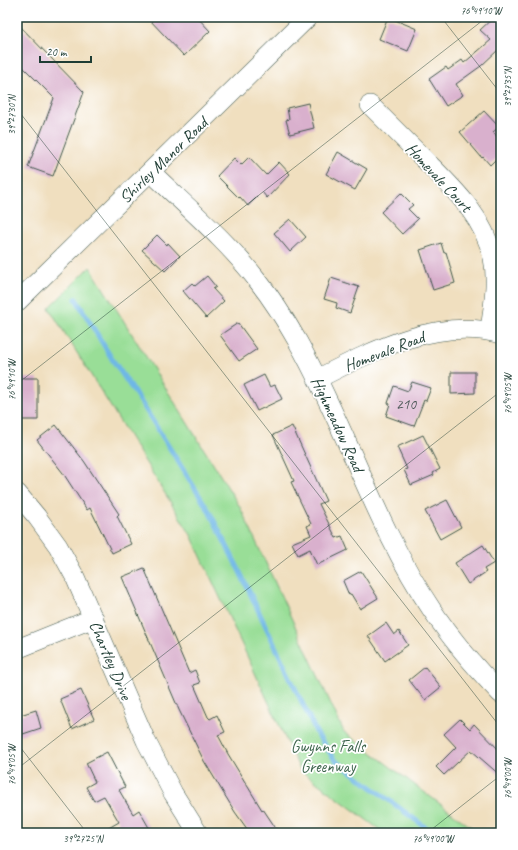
<svg xmlns="http://www.w3.org/2000/svg" width="518" height="850" font-family="Caveat,sans-serif">
<rect width="100%" height="100%" fill="#fff"/>
<filter id="ink" filterUnits="userSpaceOnUse"><feTurbulence type="fractalNoise" baseFrequency=".025" numOctaves="2"/><feDisplacementMap in="SourceGraphic" scale="8" xChannelSelector="R" yChannelSelector="G"/><feConvolveMatrix kernelMatrix="1 2 1 2 8 2 1 2 1" color-interpolation-filters="sRGB"/></filter>
<filter id="wash" filterUnits="userSpaceOnUse"><feTurbulence type="fractalNoise" baseFrequency=".012" numOctaves="4" result="noise"/><feDisplacementMap in="SourceGraphic" scale="16" xChannelSelector="R" yChannelSelector="G"/><feGaussianBlur stdDeviation="0.9" result="paint"/><feColorMatrix in="noise" values="0 0 0 0 0 0 0 0 0 0 0 0 0 0 0 0 0 1.4 0 .05"/><feComposite in="paint" operator="in"/></filter>
<g filter="url(#wash)">
<rect width="100%" height="100%" fill="#f0dfbf"/>
<path fill="#99de97" stroke="#5c8e66" d="M 90,267 L 240,507 L 344,732 L 479,833 L 384,833 L 300,770 L 191,535 L 49,308 Z"/>
<g fill="none" stroke-linecap="round" stroke-linejoin="round">
<path stroke="#6eb7e6" stroke-width="5" d="M 76,299 L 112,359 L 139,399 L 209,511 L 238,568 L 317,734 L 335,760 L 433,833"/>
</g>
<g id="blocks">
<path fill="#d9b0cd" d="M 147,17 L 197,17 L 210,31 L 184,56 Z
M 388,17 L 417,29 L 408,51 L 379,39 Z
M 494,17 L 501,17 L 501,51 L 499,49 L 481,66 L 456,84 L 463,95 L 446,106 L 429,79 L 446,67 L 448,70 L 462,60 L 464,63 L 491,40 L 480,30 Z
M 17,23 L 84,92 L 53,176 L 28,167 L 54,98 L 17,61 Z
M 308,103 L 314,128 L 290,134 L 286,120 L 289,119 L 287,108 Z
M 484,111 L 499,127 L 493,132 L 501,141 L 501,154 L 490,165 L 483,157 L 482,158 L 460,132 Z
M 338,152 L 367,169 L 355,190 L 326,174 Z
M 249,157 L 266,175 L 279,162 L 290,174 L 267,198 L 262,192 L 248,206 L 240,197 L 239,198 L 217,176 L 234,158 L 241,165 Z
M 401,193 L 413,205 L 408,209 L 418,219 L 402,234 L 381,212 Z
M 290,219 L 306,237 L 290,252 L 274,233 Z
M 157,235 L 167,245 L 168,243 L 180,256 L 165,271 L 142,250 Z
M 441,243 L 444,253 L 446,252 L 455,283 L 433,290 L 420,250 Z
M 207,276 L 216,287 L 213,289 L 224,301 L 206,318 L 183,291 L 192,283 L 195,286 Z
M 331,278 L 359,287 L 350,313 L 336,308 L 337,303 L 324,299 Z
M 238,323 L 257,349 L 239,361 L 220,335 Z
M 451,372 L 475,372 L 475,393 L 451,394 Z
M 264,375 L 270,387 L 275,385 L 282,399 L 257,411 L 244,385 Z
M 17,378 L 38,378 L 38,420 L 18,420 Z
M 412,382 L 431,388 L 426,401 L 424,400 L 414,426 L 386,416 L 390,404 L 388,403 L 394,386 L 408,391 Z
M 56,425 L 84,461 L 119,514 L 117,516 L 131,544 L 112,553 L 90,508 L 87,510 L 63,473 L 37,440 Z
M 292,426 L 326,501 L 319,504 L 336,538 L 342,536 L 348,550 L 317,565 L 310,549 L 298,555 L 292,543 L 311,535 L 307,526 L 311,524 L 291,482 L 294,481 L 273,435 Z
M 423,435 L 440,469 L 433,473 L 434,475 L 411,485 L 404,470 L 407,469 L 397,447 Z
M 447,500 L 461,527 L 440,539 L 425,511 Z
M 483,545 L 494,563 L 484,569 L 486,572 L 468,584 L 455,563 Z
M 144,568 L 189,673 L 195,670 L 200,683 L 194,685 L 208,717 L 210,719 L 217,715 L 225,732 L 218,735 L 228,754 L 262,810 L 263,809 L 279,833 L 250,833 L 235,812 L 204,761 L 179,710 L 122,577 Z
M 361,571 L 378,598 L 360,609 L 351,594 L 349,595 L 343,581 Z
M 386,623 L 394,635 L 399,631 L 408,645 L 385,661 L 368,636 Z
M 425,667 L 441,687 L 425,700 L 409,680 Z
M 81,690 L 94,719 L 72,729 L 60,699 Z
M 36,710 L 41,728 L 17,736 L 17,716 Z
M 460,719 L 470,729 L 474,724 L 501,752 L 501,776 L 471,750 L 444,775 L 436,767 L 456,747 L 444,734 Z
M 107,752 L 125,787 L 119,790 L 133,814 L 139,810 L 152,833 L 100,833 L 119,822 L 104,796 L 94,801 L 86,787 L 95,782 L 86,763 Z"/>
</g>
</g>
<g filter="url(#ink)">
<use href="#blocks" fill-opacity="0" stroke="#3e5549" stroke-width="1"/>
<g fill="none" stroke-linecap="round" stroke-linejoin="round">
<g stroke="#3e5549" stroke-width="20">
<path id="minor" d="M 370,105 C 388,123 407,142 426,161 C 454,189 484,217 493,258 C 498,282 493,306 490,331
M 151,172 C 187,207 227,241 258,281 C 273,300 286,321 298,342 C 347,429 376,527 432,610 C 452,640 476,668 501,694
M 17,302 L 308,17
M 317,379 C 372,351 438,316 501,334
M 17,493 L 37,517 L 58,546 L 75,577 L 146,741 L 173,793 L 198,833
M 17,649 L 94,618"/>
</g>
<use href="#minor" stroke="#fff" stroke-width="19"/>
</g>
</g>
<path fill="none" stroke="#1f3d34" stroke-width="1" stroke-opacity="0.45" d="M 441,17 L 501,94M 17,109 L 501,728M 17,384 L 487,17M 17,743 L 87,833M 17,769 L 501,391M 427,833 L 501,775"/>
<g text-anchor="middle" stroke-width="3.5" stroke-linejoin="round" paint-order="stroke">
<g font-size="15" fill="#4e5a5a">
<text x="406" y="409">210</text>
</g>
<g font-size="17" fill="#1f3d34" stroke="#fff">
<text transform="translate(163 160) rotate(-44)" y="6">Shirley Manor Road</text>
<text transform="translate(439 177) rotate(47)" y="6">Homevale Court</text>
<text transform="translate(384 351) rotate(-21)" y="6">Homevale Road</text>
<text transform="translate(338 424) rotate(65)" y="6">Highmeadow Road</text>
<text transform="translate(111 660) rotate(67)" y="6">Chartley Drive</text>
</g>
<g font-size="17" fill="#3e654d" stroke="#fff">
<text x="328" y="752">Gwynns Falls<tspan x="328" dy="20">Greenway</tspan></text>
</g>
</g>
<rect width="518" height="850" fill="none" stroke="#fff" stroke-width="44"/>
<path d="M40 56v6h51v-6" fill="none" stroke="#1f3d34" stroke-width="2"/>
<text x="46" y="56" font-size="12" fill="#1f3d34" stroke="#ffffff" stroke-width="3" paint-order="stroke">20 m</text>
<rect x="22" y="22" width="474" height="806" fill="none" stroke="#1f3d34" stroke-width="1.5"/>
<g font-size="10" text-anchor="middle" fill="#1f3d34">
<text x="481" y="14">76°49'10"W</text>
<text transform="translate(507 87) rotate(-90)" y="4">39°27'35"N</text>
<text transform="translate(11 115) rotate(-90)" y="4">39°27'30"N</text>
<text transform="translate(11 380) rotate(-90)" y="4">76°49'10"W</text>
<text transform="translate(507 394) rotate(-90)" y="4">76°49'05"W</text>
<text transform="translate(11 765) rotate(-90)" y="4">76°49'05"W</text>
<text transform="translate(507 779) rotate(-90)" y="4">76°49'00"W</text>
<text x="83" y="842">39°27'25"N</text>
<text x="433" y="842">76°49'00"W</text>
</g>
</svg>
